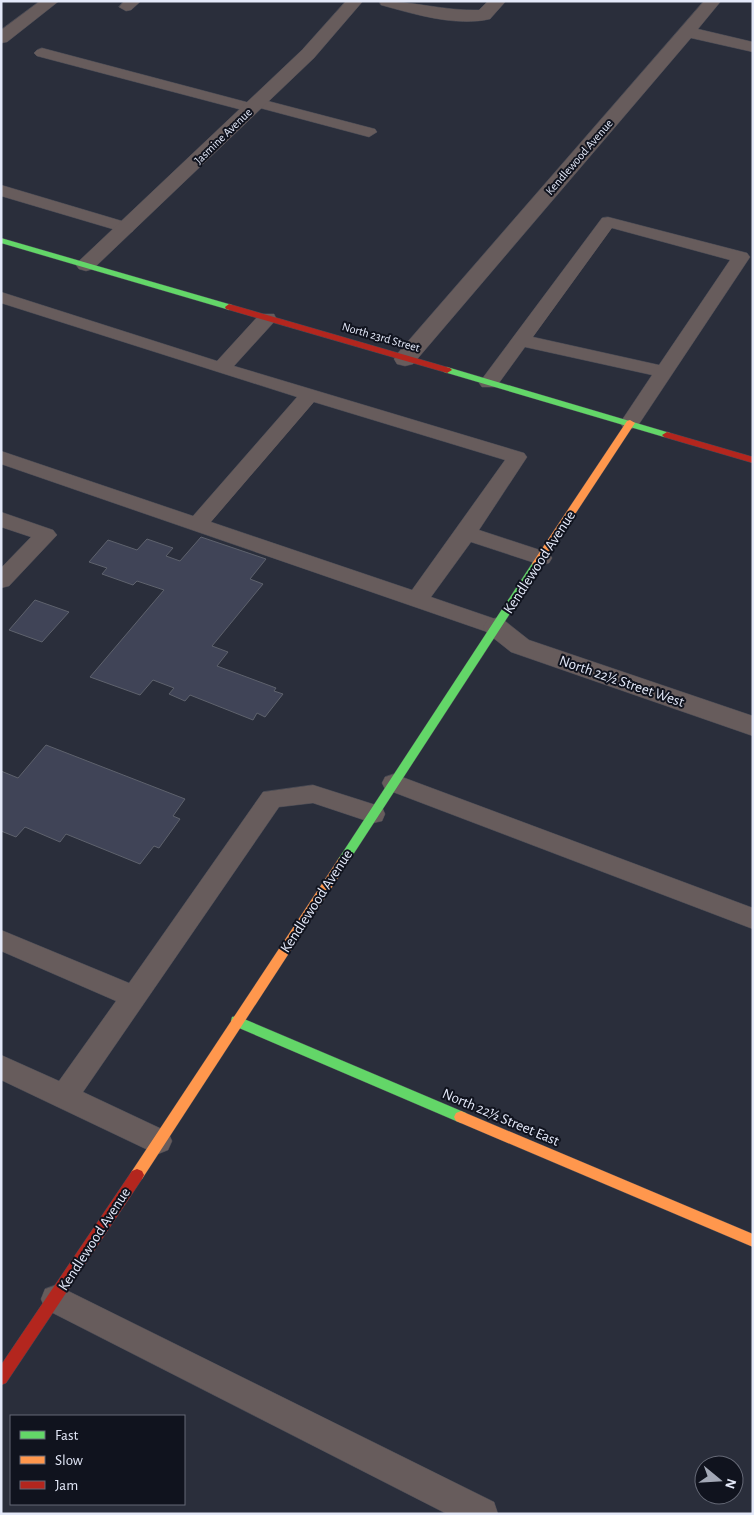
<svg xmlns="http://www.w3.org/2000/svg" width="754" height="1515" font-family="'Alegreya Sans',sans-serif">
<rect width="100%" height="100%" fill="#2a2e3b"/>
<path fill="#404457" stroke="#5e626d" d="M 201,537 L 266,559 L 250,579 L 263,584 L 212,646 L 228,652 L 217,666 L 276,688 L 274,691 L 283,694 L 265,717 L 257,713 L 253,720 L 190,695 L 185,701 L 169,694 L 174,688 L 153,680 L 140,695 L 90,677 L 164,590 L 137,581 L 133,585 L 102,574 L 107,568 L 89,562 L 108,540 L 137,550 L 147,539 L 173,548 L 166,556 L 180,561 Z
M 35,600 L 69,612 L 42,642 L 9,630 Z
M 46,745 L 185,799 L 173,816 L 180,819 L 159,848 L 154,846 L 140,864 L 66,834 L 60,842 L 25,827 L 16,837 L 1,831 L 1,771 L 18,778 Z"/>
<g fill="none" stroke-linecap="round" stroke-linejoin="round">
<g stroke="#464954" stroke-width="1">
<path id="lane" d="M 124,1 L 141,1 L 131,10 L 126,11 L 119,7 Z
M 42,48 L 250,103 L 258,98 L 264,100 L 375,129 L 377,132 L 369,137 L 260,108 L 252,113 L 246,111 L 37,56 L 34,53 L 37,50 Z
M 1,185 L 132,224 L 135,228 L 132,232 L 126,233 L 1,196 Z
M 608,217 L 747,253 L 750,257 L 637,427 L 630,429 L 623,427 L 620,423 L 652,375 L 525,347 L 496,387 L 482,387 L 479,383 L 602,218 ZM 612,228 L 730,260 L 659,365 L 533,337 Z
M 1,292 L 217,361 L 260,314 L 274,314 L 276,318 L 274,322 L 234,366 L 524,453 L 527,457 L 479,530 L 549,553 L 552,558 L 549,563 L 541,565 L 471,542 L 431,597 L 504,622 L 507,627 L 504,632 L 496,635 L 1,464 L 1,451 L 193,516 L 297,397 L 1,303 ZM 314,402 L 505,460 L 412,590 L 211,522 Z
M 1,512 L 53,530 L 57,535 L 9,586 L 1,588 L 1,568 L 31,537 L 1,527 Z
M 394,774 L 753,908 L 753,929 L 385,789 L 382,783 L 385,777 Z
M 313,785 L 382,807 L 385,814 L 382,821 L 373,823 L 313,803 L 279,807 L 83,1092 L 168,1132 L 172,1141 L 168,1150 L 158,1154 L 148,1150 L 1,1080 L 1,1055 L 59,1081 L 116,1001 L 1,951 L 1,930 L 129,983 L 263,792 Z
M 56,1285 L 494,1502 L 498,1514 L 447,1514 L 45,1309 L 41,1299 L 45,1289 Z"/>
</g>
<g stroke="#464954" stroke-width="1">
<path id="street" d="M 40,1 L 59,1 L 7,42 L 1,43 L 1,30 Z
M 346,1 L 363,1 L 314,58 L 93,269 L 86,271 L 79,269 L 76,265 L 79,261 L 302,50 Z
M 379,1 C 413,1 445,11 479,10 L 488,1 L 506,1 L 490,19 C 456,27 414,14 381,5 Z
M 704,1 L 721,1 L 698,29 L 753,42 L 753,52 L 691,38 L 413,364 L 405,366 L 397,364 L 394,359 L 397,354 Z
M 496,618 L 505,621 L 529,640 L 753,716 L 753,736 L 511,652 L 487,633 L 483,627 L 487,621 Z"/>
</g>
<g stroke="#464954" stroke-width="1">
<path id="fast" d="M 1,238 L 232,305 L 233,307 L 229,310 L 226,309 L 1,243 Z
M 447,367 L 670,433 L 672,435 L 670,437 L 664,437 L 444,372 L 442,370 Z
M 537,561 L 541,562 L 542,564 L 541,566 L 347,864 L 339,864 L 337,861 L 339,858 L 533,562 Z
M 237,1016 L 466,1113 L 468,1117 L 466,1121 L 461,1123 L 456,1121 L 232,1025 L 231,1021 L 232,1017 Z"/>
</g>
<g stroke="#464954" stroke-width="1">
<path id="slow" d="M 630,420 L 635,423 L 541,566 L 533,566 L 532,564 L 533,562 L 627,421 Z
M 343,856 L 347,858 L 349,861 L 347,864 L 142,1179 L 137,1181 L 132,1179 L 130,1175 L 132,1171 L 339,858 Z
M 461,1111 L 753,1234 L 753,1247 L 456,1121 L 454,1117 L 456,1113 Z"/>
</g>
<g stroke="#464954" stroke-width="1">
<path id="jam" d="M 229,304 L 450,368 L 452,370 L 447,373 L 444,372 L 226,309 L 225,307 Z
M 667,432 L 753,457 L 753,463 L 664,437 L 662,435 Z
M 137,1169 L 142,1171 L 144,1175 L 142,1179 L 6,1383 L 1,1385 L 1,1365 L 132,1171 Z"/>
</g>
<use href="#lane" fill="#675c5c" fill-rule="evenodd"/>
<use href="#street" fill="#675c5c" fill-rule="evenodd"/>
<use href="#fast" fill="#63d668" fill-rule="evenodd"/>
<use href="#slow" fill="#ff974d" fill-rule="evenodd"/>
<use href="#jam" fill="#b3261e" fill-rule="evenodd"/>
</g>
<g text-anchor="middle" stroke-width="4" stroke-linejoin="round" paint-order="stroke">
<g font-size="12" fill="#e4e9f9" stroke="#10131e">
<text transform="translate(223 136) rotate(-44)" y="4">Jasmine Avenue</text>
<text transform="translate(579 157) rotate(-49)" y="4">Kendlewood Avenue</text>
<text transform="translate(381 337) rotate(16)" y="4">North 23rd Street</text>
</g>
<g font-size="15" fill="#e4e9f9" stroke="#10131e">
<text transform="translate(539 562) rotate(-57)" y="5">Kendlewood Avenue</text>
<text transform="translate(622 681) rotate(19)" y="5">North 22½ Street West</text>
<text transform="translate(316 901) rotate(-57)" y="5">Kendlewood Avenue</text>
<text transform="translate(501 1117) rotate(23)" y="5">North 22½ Street East</text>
<text transform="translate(94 1239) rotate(-57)" y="5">Kendlewood Avenue</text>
</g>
</g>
<rect width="754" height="1515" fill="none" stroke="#e4e9f9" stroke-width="5"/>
<rect x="10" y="1415" width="175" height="90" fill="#10131e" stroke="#656976"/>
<rect x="20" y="1431" width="25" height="8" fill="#63d668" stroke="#656976"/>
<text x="55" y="1440" font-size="15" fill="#e4e9f9">Fast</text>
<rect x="20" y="1456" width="25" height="8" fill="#ff974d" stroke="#656976"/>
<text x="55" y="1465" font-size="15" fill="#e4e9f9">Slow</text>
<rect x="20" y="1481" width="25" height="8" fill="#b3261e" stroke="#656976"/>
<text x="55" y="1490" font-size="15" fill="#e4e9f9">Jam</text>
<g transform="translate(719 1480) rotate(108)"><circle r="24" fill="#10131e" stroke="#656976"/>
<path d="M0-4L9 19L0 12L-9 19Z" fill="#a3a8b6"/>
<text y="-8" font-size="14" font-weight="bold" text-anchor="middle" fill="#e4e9f9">N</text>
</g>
</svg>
